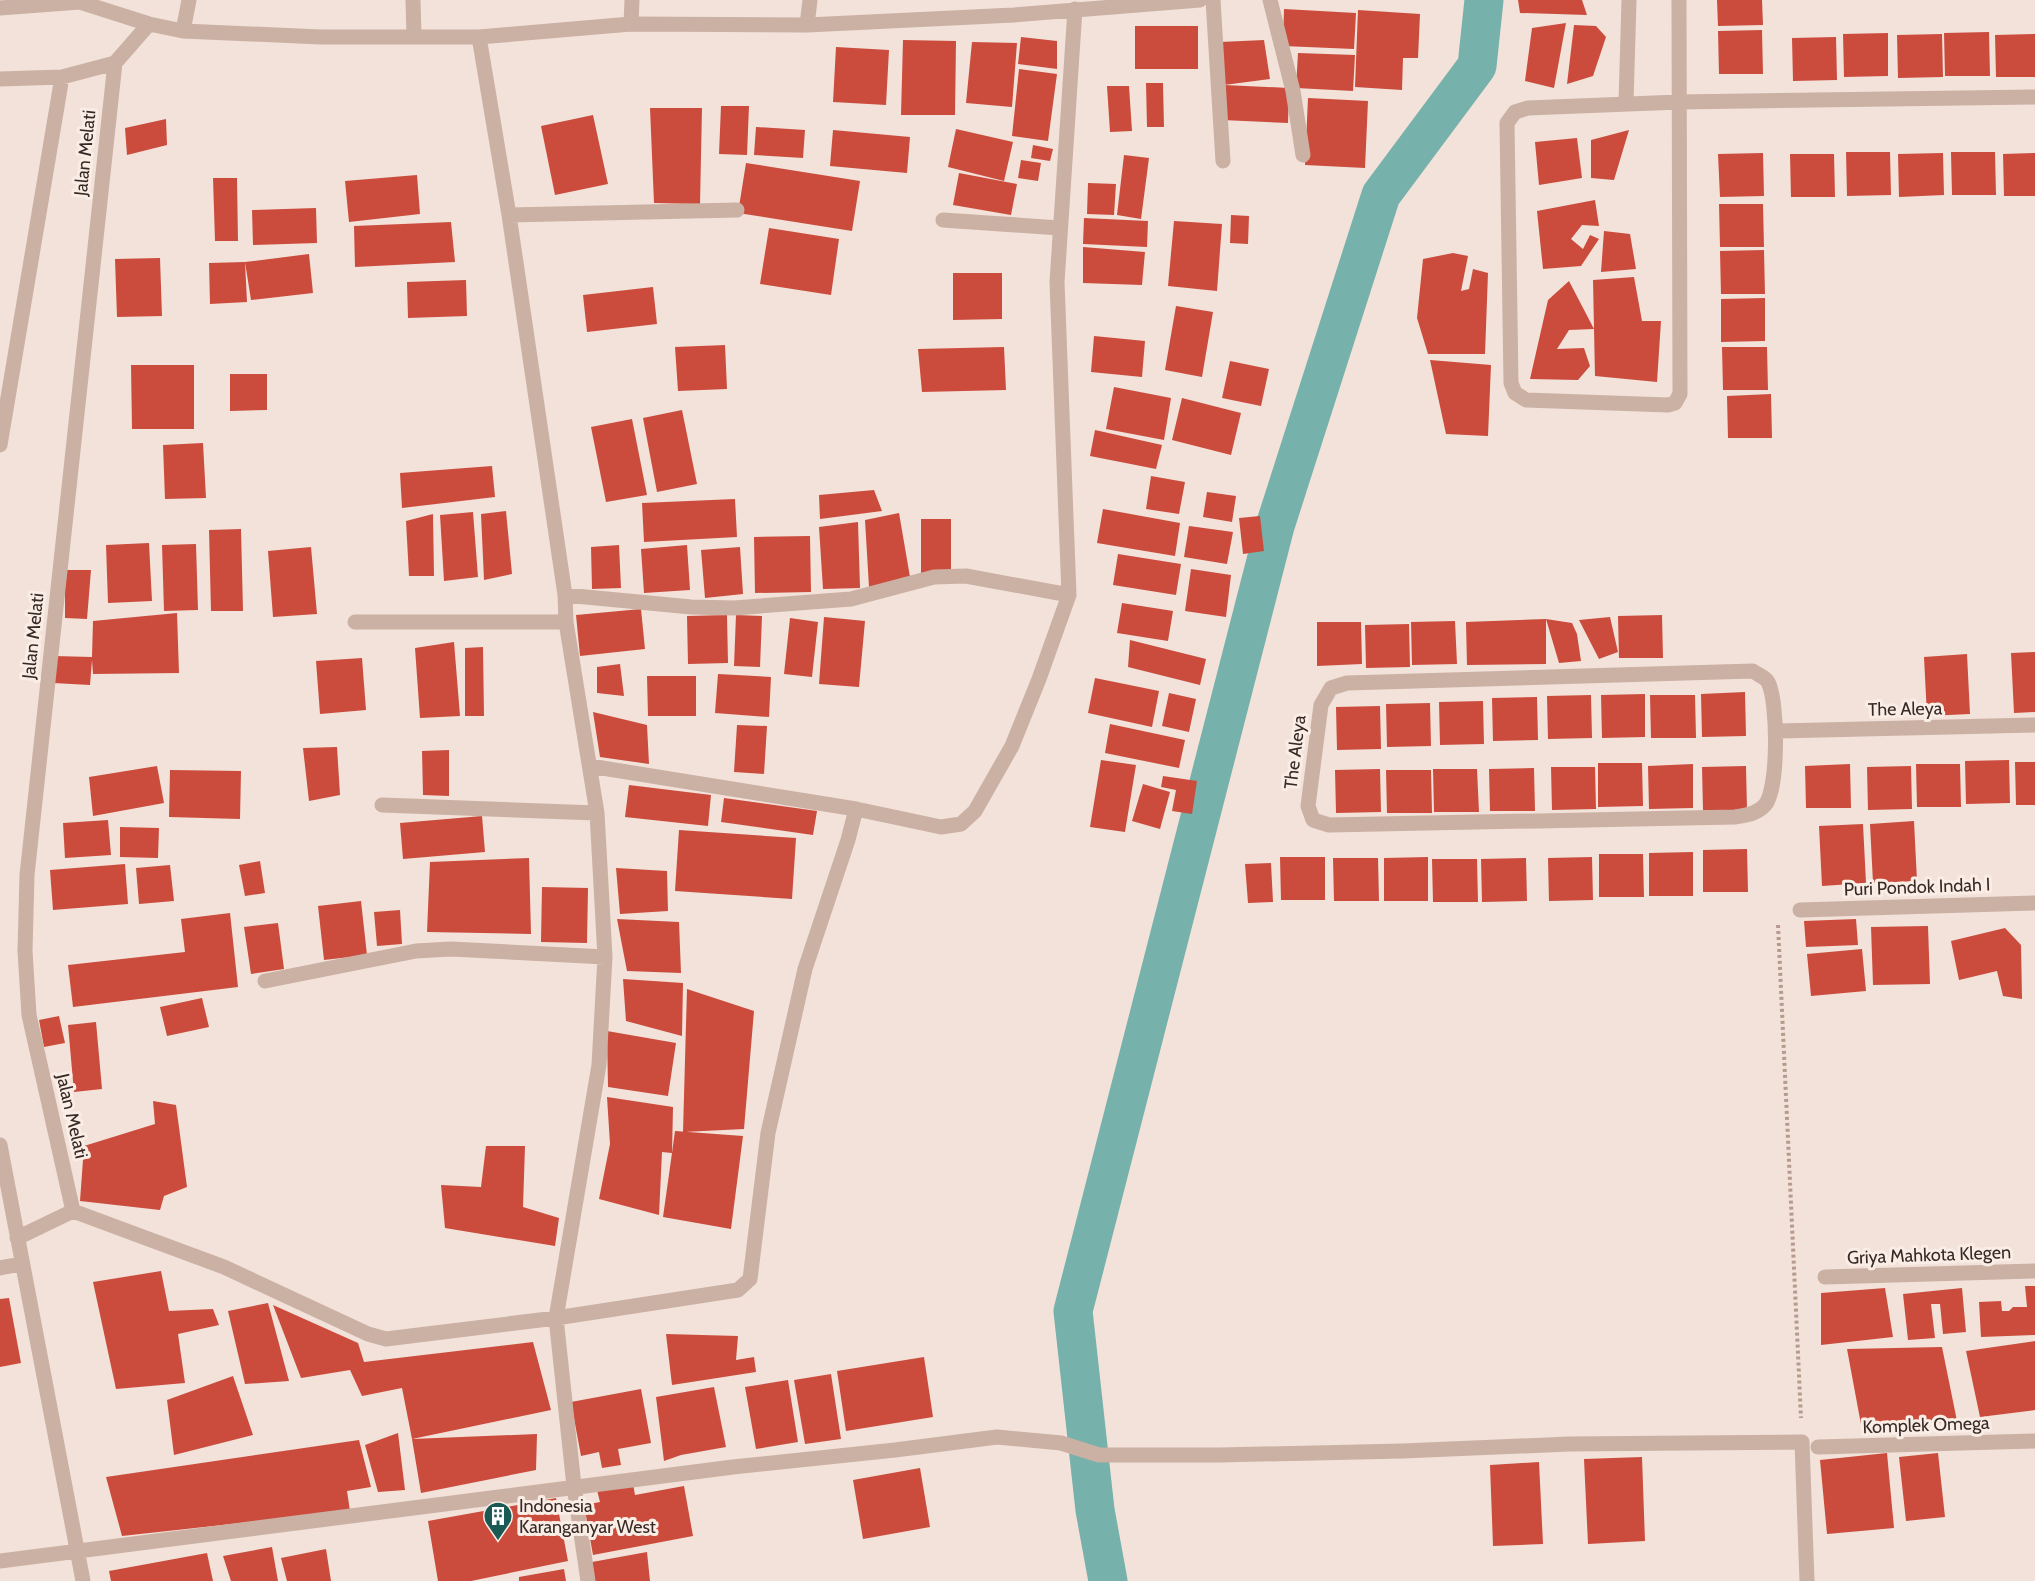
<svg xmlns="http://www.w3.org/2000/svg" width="2035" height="1581" font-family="Cabin,sans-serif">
<rect width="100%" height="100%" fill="#f2e2d9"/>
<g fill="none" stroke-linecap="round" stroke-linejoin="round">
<path stroke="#76b1ab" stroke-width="39" d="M 1108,1581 L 1095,1510 L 1073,1311 L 1275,526 L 1381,195 L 1477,66 L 1484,0"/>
</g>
<path fill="#cb4c3d" d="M 1518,0 L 1582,0 L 1587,15 L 1520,13 Z
M 1717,0 L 1762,0 L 1763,25 L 1718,26 Z
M 1284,9 L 1356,13 L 1354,49 L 1283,46 Z
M 1358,10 L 1420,14 L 1418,58 L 1403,58 L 1402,90 L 1355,87 Z
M 1566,23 L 1554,88 L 1525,81 L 1532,28 Z
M 1574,25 L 1596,26 L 1606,37 L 1593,76 L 1567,84 Z
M 1135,26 L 1198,26 L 1198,69 L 1135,69 Z
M 1762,30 L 1763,74 L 1719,74 L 1718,31 Z
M 1989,32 L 1990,76 L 1945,76 L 1944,33 Z
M 1888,33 L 1888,76 L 1844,77 L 1843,34 Z
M 1942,34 L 1943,77 L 1898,78 L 1897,35 Z
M 2035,34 L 2035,77 L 1996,77 L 1995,35 Z
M 1021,37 L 1057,41 L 1057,69 L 1018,64 Z
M 1836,37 L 1837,80 L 1793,81 L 1792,38 Z
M 903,40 L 956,41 L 955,115 L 901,115 Z
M 1264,40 L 1270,79 L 1224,85 L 1220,42 Z
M 972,42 L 1017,43 L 1012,107 L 966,103 Z
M 836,47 L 889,50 L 886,105 L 833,102 Z
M 1298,53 L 1355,55 L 1353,91 L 1296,88 Z
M 1019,69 L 1057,74 L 1048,141 L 1012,136 Z
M 1146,83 L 1163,83 L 1164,127 L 1147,127 Z
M 1224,85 L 1289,88 L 1288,123 L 1222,120 Z
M 1107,86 L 1129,86 L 1132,131 L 1110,132 Z
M 1308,98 L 1368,101 L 1365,168 L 1305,165 Z
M 721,106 L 749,106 L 747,155 L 719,154 Z
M 650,108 L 702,108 L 700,204 L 654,203 Z
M 593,115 L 608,184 L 555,195 L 541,126 Z
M 166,119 L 167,145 L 127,155 L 125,128 Z
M 756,127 L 805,130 L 803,158 L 754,155 Z
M 956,129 L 1013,142 L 1004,181 L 948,167 Z
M 833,130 L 910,137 L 907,173 L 830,166 Z
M 1629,130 L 1614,180 L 1591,178 L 1591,140 Z
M 1577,138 L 1582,178 L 1539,185 L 1535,142 Z
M 1033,145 L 1053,149 L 1050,161 L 1031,158 Z
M 1846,152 L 1890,152 L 1891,195 L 1847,196 Z
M 1951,152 L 1995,152 L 1996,195 L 1952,195 Z
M 1763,153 L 1764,196 L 1720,197 L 1718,154 Z
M 1943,153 L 1944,195 L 1899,197 L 1898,154 Z
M 2035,153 L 2035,196 L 2004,196 L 2003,154 Z
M 1790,154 L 1834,154 L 1835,197 L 1791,197 Z
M 1124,155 L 1149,158 L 1141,219 L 1117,215 Z
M 1021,160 L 1041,163 L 1038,181 L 1018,178 Z
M 746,163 L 860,181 L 852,231 L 738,213 Z
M 959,173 L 1017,184 L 1011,215 L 953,205 Z
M 417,175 L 420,214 L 349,222 L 345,181 Z
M 213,178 L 237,178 L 238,241 L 215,241 Z
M 1088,183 L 1116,184 L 1114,215 L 1087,214 Z
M 1595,200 L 1599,226 L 1582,225 L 1571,239 L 1583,249 L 1590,235 L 1599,239 L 1581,266 L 1543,269 L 1537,211 Z
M 1719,204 L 1763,204 L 1764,247 L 1720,247 Z
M 316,208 L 317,243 L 253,245 L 252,210 Z
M 1231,215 L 1249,216 L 1248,244 L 1230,243 Z
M 1084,218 L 1148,221 L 1147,247 L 1083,244 Z
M 1174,221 L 1222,224 L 1217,291 L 1168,286 Z
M 451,222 L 455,262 L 355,267 L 354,226 Z
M 769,228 L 839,239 L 831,295 L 760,284 Z
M 1604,231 L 1630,234 L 1636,269 L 1601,272 Z
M 1083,247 L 1145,252 L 1142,285 L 1083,283 Z
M 1764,250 L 1765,294 L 1721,294 L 1720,251 Z
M 1453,253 L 1468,256 L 1461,291 L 1469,289 L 1473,269 L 1488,273 L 1485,354 L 1428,354 L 1417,318 L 1423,259 Z
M 309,254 L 313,293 L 251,300 L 245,262 Z
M 160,258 L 162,316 L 117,317 L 115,259 Z
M 245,262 L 247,302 L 210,304 L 209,263 Z
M 953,273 L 1002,273 L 1002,319 L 953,320 Z
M 1634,277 L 1642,321 L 1661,321 L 1657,382 L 1595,376 L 1593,280 Z
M 466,280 L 467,316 L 408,318 L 407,282 Z
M 1569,281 L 1594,329 L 1569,330 L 1557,349 L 1584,348 L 1590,366 L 1578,380 L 1530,379 L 1548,300 Z
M 653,287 L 657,324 L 587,332 L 583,295 Z
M 1765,298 L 1765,341 L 1721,342 L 1721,299 Z
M 1176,306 L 1213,312 L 1202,377 L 1165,370 Z
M 1094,336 L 1145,341 L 1142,377 L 1091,372 Z
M 725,345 L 727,389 L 678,391 L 675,347 Z
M 1004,347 L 1006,390 L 922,392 L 918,349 Z
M 1722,347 L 1767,347 L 1768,390 L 1723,390 Z
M 1430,360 L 1491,365 L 1488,436 L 1446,434 Z
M 1230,361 L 1269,369 L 1261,406 L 1222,398 Z
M 131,365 L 194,365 L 194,429 L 132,429 Z
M 230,374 L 267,374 L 267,410 L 230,411 Z
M 1114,387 L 1171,398 L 1164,440 L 1106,429 Z
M 1771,394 L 1772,438 L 1728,438 L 1727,396 Z
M 1182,398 L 1241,413 L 1231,455 L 1172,440 Z
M 682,410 L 697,484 L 657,492 L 643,418 Z
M 632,419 L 647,495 L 606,502 L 591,427 Z
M 1095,430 L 1162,445 L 1156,469 L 1090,456 Z
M 203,443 L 206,498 L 165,499 L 163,445 Z
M 492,466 L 495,497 L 402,508 L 400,473 Z
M 1151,476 L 1185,482 L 1179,514 L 1146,509 Z
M 874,490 L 882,511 L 820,519 L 819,495 Z
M 1207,492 L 1236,496 L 1232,522 L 1203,517 Z
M 735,499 L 737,537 L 644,542 L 642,503 Z
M 1103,509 L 1180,523 L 1175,556 L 1097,543 Z
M 506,511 L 512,574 L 484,580 L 481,514 Z
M 473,512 L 478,577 L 444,581 L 440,515 Z
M 899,513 L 910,577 L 869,587 L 865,520 Z
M 433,514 L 434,576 L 409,576 L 406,521 Z
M 1260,516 L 1264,551 L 1243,554 L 1239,518 Z
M 921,519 L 951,519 L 951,573 L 921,573 Z
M 858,522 L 860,588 L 823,589 L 819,527 Z
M 1189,526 L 1233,532 L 1227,564 L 1184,557 Z
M 241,529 L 243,611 L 211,611 L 209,530 Z
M 810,536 L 811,592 L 755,593 L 754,537 Z
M 149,543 L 152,601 L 108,603 L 106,545 Z
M 196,544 L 198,610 L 164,611 L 162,545 Z
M 619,545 L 621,588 L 592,589 L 591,547 Z
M 687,545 L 690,590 L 644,593 L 641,549 Z
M 311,547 L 317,614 L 273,617 L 268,551 Z
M 740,547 L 743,594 L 705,598 L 701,550 Z
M 1118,554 L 1181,564 L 1176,595 L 1113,585 Z
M 1191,569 L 1231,575 L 1226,617 L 1185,611 Z
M 65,570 L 91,570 L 87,619 L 65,618 Z
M 1122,603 L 1173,611 L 1168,641 L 1117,633 Z
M 641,609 L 645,649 L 580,656 L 576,615 Z
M 177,613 L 179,673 L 93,674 L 92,660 L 90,685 L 53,683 L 54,656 L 92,657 L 93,621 Z
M 727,615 L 728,663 L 688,664 L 687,616 Z
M 736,615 L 762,616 L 760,667 L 734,666 Z
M 1662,615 L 1663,658 L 1619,658 L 1618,616 Z
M 824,617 L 865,621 L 859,687 L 819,684 Z
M 1610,617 L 1618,652 L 1599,659 L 1579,620 Z
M 790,618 L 818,622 L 812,677 L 784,674 Z
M 1546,619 L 1572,623 L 1577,634 L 1581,661 L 1559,663 Z
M 1546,619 L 1546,664 L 1467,665 L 1466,622 Z
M 1455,621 L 1457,664 L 1412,665 L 1411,622 Z
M 1317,622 L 1361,622 L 1362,664 L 1317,666 Z
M 1409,624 L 1410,667 L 1366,668 L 1365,625 Z
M 1130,640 L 1206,659 L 1200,685 L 1128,667 Z
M 454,642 L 460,716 L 420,718 L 415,648 Z
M 483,647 L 484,716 L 465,716 L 465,648 Z
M 2035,652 L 2035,712 L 2014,713 L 2011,653 Z
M 1967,654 L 1970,714 L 1927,716 L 1924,657 Z
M 362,658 L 366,710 L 320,714 L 316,661 Z
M 620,664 L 624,696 L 597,693 L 597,667 Z
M 718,674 L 771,677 L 769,717 L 715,713 Z
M 647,676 L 696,676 L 696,716 L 648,716 Z
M 1095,678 L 1159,691 L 1152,727 L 1088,713 Z
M 1745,692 L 1746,736 L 1702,737 L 1701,694 Z
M 1169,693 L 1196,699 L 1189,732 L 1162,726 Z
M 1645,694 L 1645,737 L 1602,738 L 1601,695 Z
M 1591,695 L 1592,738 L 1548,739 L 1547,696 Z
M 1650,695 L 1695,695 L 1696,738 L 1651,738 Z
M 1537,697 L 1538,740 L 1493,741 L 1492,698 Z
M 1483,701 L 1484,744 L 1440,745 L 1439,702 Z
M 1430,703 L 1431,746 L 1387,747 L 1386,704 Z
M 1380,706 L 1381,749 L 1337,750 L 1336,707 Z
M 593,712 L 647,725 L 649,764 L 600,757 Z
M 1110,724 L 1185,740 L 1179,768 L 1105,753 Z
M 737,725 L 767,726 L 764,774 L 734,772 Z
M 337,747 L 340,795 L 309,801 L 303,748 Z
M 449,750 L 449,796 L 423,795 L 422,751 Z
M 1101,760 L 1136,765 L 1125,832 L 1090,827 Z
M 2009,760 L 2010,803 L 1966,804 L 1965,761 Z
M 2015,762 L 2035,762 L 2035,805 L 2016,805 Z
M 1598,763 L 1642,763 L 1643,806 L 1598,807 Z
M 1693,764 L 1693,808 L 1649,809 L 1648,766 Z
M 1850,764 L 1851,808 L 1806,808 L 1805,766 Z
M 1916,764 L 1960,764 L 1961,807 L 1917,807 Z
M 157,766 L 164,803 L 93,816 L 89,777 Z
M 1746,766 L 1747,810 L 1703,810 L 1702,767 Z
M 1911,766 L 1912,809 L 1868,810 L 1867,767 Z
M 1551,767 L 1595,767 L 1596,809 L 1552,810 Z
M 1534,768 L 1535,811 L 1490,811 L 1489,769 Z
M 1380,769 L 1381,812 L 1336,813 L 1335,770 Z
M 1433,769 L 1477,769 L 1479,812 L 1434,812 Z
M 170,770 L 241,771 L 240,819 L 169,817 Z
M 1386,770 L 1431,770 L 1432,813 L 1387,813 Z
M 1163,776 L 1197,781 L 1192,814 L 1172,811 L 1176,790 L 1161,787 Z
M 1143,784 L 1170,792 L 1160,829 L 1132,821 Z
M 629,785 L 711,795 L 708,826 L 625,817 Z
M 724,798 L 817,811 L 813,835 L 721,822 Z
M 482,816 L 485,852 L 403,859 L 400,823 Z
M 108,820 L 111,855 L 65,858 L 63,823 Z
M 1914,821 L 1917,881 L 1873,883 L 1870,824 Z
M 1863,824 L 1866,883 L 1822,886 L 1819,826 Z
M 120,827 L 159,828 L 158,858 L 120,857 Z
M 679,830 L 796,838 L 792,899 L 675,891 Z
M 1747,849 L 1748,892 L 1703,892 L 1703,850 Z
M 1693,852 L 1693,896 L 1649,896 L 1649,853 Z
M 1599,854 L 1643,854 L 1644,897 L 1599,897 Z
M 1280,857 L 1325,857 L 1325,900 L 1281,900 Z
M 1428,857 L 1428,901 L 1384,901 L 1384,858 Z
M 1592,857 L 1593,900 L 1549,901 L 1548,858 Z
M 529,858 L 531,934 L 427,932 L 430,862 Z
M 1333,858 L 1378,858 L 1379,901 L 1334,901 Z
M 1526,858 L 1527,901 L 1482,902 L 1481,859 Z
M 1432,859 L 1477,859 L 1478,902 L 1433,902 Z
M 260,861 L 265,893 L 245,896 L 239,865 Z
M 1271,863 L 1273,902 L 1248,903 L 1245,864 Z
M 125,864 L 128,904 L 53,910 L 50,870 Z
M 170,865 L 174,901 L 139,904 L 136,868 Z
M 616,868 L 667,871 L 668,911 L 620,914 Z
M 542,887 L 588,888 L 587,943 L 541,942 Z
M 361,901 L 367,955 L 324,960 L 318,906 Z
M 400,910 L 402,944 L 377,946 L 374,912 Z
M 230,913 L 238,987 L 73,1007 L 68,965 L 185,952 L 181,919 Z
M 617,919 L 679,922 L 681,973 L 627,971 Z
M 1856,919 L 1858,945 L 1806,947 L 1804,921 Z
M 278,923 L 284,969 L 251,974 L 244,927 Z
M 1928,926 L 1930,984 L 1873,985 L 1871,927 Z
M 2005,928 L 2021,945 L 2022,999 L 2003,996 L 1997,971 L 1959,980 L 1951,941 Z
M 1862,949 L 1866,991 L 1811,996 L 1807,954 Z
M 623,979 L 683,983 L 682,1036 L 626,1021 Z
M 687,989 L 754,1011 L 744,1129 L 683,1132 Z
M 202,998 L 209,1027 L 167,1036 L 160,1007 Z
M 59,1016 L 65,1043 L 44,1047 L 39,1020 Z
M 96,1022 L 102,1089 L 74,1092 L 68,1025 Z
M 607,1031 L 676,1043 L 668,1096 L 608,1087 Z
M 607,1097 L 673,1107 L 672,1153 L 675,1131 L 743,1136 L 731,1229 L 663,1217 L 672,1153 L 662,1152 L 659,1215 L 599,1199 L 610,1144 Z
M 153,1101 L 176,1105 L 187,1187 L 164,1196 L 160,1210 L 80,1201 L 84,1146 L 155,1124 Z
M 486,1146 L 525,1146 L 523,1207 L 559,1218 L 555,1246 L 445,1228 L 441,1185 L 481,1187 Z
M 161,1271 L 169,1311 L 213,1309 L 219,1325 L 178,1334 L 185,1383 L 116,1389 L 93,1282 Z
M 2025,1286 L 2035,1286 L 2035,1335 L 1981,1337 L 1979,1302 L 2001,1301 L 2002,1311 L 2009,1311 L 2013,1307 L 2027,1307 Z
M 1885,1288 L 1893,1337 L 1821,1345 L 1821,1293 Z
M 1962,1288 L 1966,1332 L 1943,1334 L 1940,1304 L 1931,1304 L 1935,1338 L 1908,1340 L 1903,1294 Z
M 9,1298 L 21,1363 L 0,1367 L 0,1299 Z
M 268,1303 L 289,1381 L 245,1384 L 228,1311 Z
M 273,1305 L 358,1343 L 364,1362 L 533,1342 L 551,1410 L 412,1439 L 402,1388 L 362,1396 L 350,1370 L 301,1378 Z
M 666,1334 L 738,1336 L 736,1360 L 754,1357 L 756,1372 L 672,1385 Z
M 2035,1341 L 2035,1410 L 1980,1417 L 1966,1351 Z
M 1942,1347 L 1957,1421 L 1862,1430 L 1847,1349 Z
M 924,1357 L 933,1417 L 846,1431 L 837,1371 Z
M 831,1374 L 841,1439 L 805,1444 L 794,1380 Z
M 233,1376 L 253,1435 L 174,1455 L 167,1400 Z
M 788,1380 L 798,1442 L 756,1449 L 745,1387 Z
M 714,1387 L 726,1447 L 681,1455 L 664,1461 L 656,1397 Z
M 641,1389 L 651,1443 L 618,1449 L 621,1465 L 602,1468 L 599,1452 L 581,1456 L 571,1402 Z
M 398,1433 L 405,1490 L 378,1492 L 365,1445 Z
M 537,1434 L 536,1470 L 421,1493 L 412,1439 Z
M 359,1440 L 371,1487 L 347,1491 L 350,1511 L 122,1536 L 106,1477 Z
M 1887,1453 L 1894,1528 L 1827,1534 L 1820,1460 Z
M 1938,1453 L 1945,1517 L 1906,1521 L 1899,1457 Z
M 1642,1457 L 1645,1541 L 1588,1544 L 1584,1459 Z
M 1539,1462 L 1543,1544 L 1493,1546 L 1490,1465 Z
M 920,1468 L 930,1527 L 863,1539 L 853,1480 Z
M 633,1484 L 635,1495 L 684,1486 L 693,1536 L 593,1555 L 584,1505 L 600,1502 L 597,1490 Z
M 556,1498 L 568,1561 L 471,1581 L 438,1581 L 428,1521 Z
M 272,1547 L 278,1581 L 231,1581 L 223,1556 Z
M 326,1549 L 331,1581 L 287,1581 L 281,1558 Z
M 647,1552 L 650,1581 L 595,1581 L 592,1562 Z
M 207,1553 L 213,1581 L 111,1581 L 109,1571 Z
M 564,1569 L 566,1581 L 519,1581 L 519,1577 Z"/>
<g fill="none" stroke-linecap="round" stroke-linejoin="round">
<path stroke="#b79a8e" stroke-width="4" stroke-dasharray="3 3" stroke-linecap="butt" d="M 1778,925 L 1801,1418"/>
<path stroke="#cbb0a4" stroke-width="15" d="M 631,24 L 632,0
M 943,220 L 1060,228"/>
<path stroke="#cbb0a4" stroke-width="15" d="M 413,0 L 414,36
M 1213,0 L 1223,161
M 1270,0 L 1293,91 L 1303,155
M 1679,0 L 1680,394 L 1675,403 L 1668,405 L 1526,400 L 1515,393 L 1511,383 L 1507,123 L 1515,112 L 1528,108 L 1679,102 L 2035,97
M 0,8 L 80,2 L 149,24 L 183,31 L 321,37 L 479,37 L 631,24 L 807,25 L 1014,15 L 1200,0
M 807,25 L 810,0
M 183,31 L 189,0
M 479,37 L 509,215 L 565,595 L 566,622 L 597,813 L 605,957 L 599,1065 L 556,1318 L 574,1486 L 588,1581
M 0,79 L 62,77 L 115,63 L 149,24
M 1626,103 L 1629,0
M 509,215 L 737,210
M 0,445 L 62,77
M 565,595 L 691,607 L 734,608 L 851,599 L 934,577 L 966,576 L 1069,595
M 355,622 L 566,622
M 1753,671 C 1758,675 1765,677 1768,682 C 1778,701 1779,788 1765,805 C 1757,814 1746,815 1735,817 L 1329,825 L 1313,820 L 1308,806 L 1321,705 L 1331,688 L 1347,683 Z
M 1776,731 L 2035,725
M 590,766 L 856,809
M 382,805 L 597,813
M 1800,910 L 2035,903
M 265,981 L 416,951 L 451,949 L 605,957
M 0,1145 L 83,1581
M 73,1211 L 29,1015 L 25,951 L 27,875 L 115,63
M 17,1238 L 73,1211 L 224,1267 L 368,1334 L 386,1339 L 556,1318 L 738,1290 L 750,1279 L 768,1133 L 805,969 L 848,840 L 856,809 L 941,827 L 961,824 L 975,811 L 1012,746 L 1039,679 L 1069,595 L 1057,282 L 1075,9
M 0,1268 L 21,1264
M 1825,1277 L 2035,1271
M 1818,1447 L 2035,1441
M 0,1561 L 733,1467 L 895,1450 L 997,1437 L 1061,1443 L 1099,1455 L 1219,1455 L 1403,1451 L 1569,1444 L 1802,1442 L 1807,1581"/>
</g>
<defs>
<g id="building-pin" transform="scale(1.5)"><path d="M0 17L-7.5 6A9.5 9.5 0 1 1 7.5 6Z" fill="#1a5954" stroke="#faede5"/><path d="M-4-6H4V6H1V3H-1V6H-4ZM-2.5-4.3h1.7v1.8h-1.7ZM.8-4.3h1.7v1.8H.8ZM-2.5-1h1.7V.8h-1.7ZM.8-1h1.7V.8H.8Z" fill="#fff"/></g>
</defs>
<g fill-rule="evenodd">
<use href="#building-pin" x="498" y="1516"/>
</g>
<g text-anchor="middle" stroke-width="6" stroke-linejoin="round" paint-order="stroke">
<g font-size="18" fill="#362926" stroke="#faede5">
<text transform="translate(85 153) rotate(-84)" y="6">Jalan Melati</text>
<text transform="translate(33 636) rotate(-84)" y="6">Jalan Melati</text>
<text transform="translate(1905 709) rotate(-1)" y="6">The Aleya</text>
<text transform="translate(1295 752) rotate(-83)" y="6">The Aleya</text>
<text transform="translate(1917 887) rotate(-2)" y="6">Puri Pondok Indah I</text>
<text transform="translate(72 1116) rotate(77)" y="6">Jalan Melati</text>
<text transform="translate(1929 1255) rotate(-2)" y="6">Griya Mahkota Klegen</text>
<text transform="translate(1926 1425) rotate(-2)" y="6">Komplek Omega</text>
</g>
<g font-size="18" fill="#362926" stroke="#faede5" text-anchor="start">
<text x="519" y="1512">Indonesia<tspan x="519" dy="21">Karanganyar West</tspan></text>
</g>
</g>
</svg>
